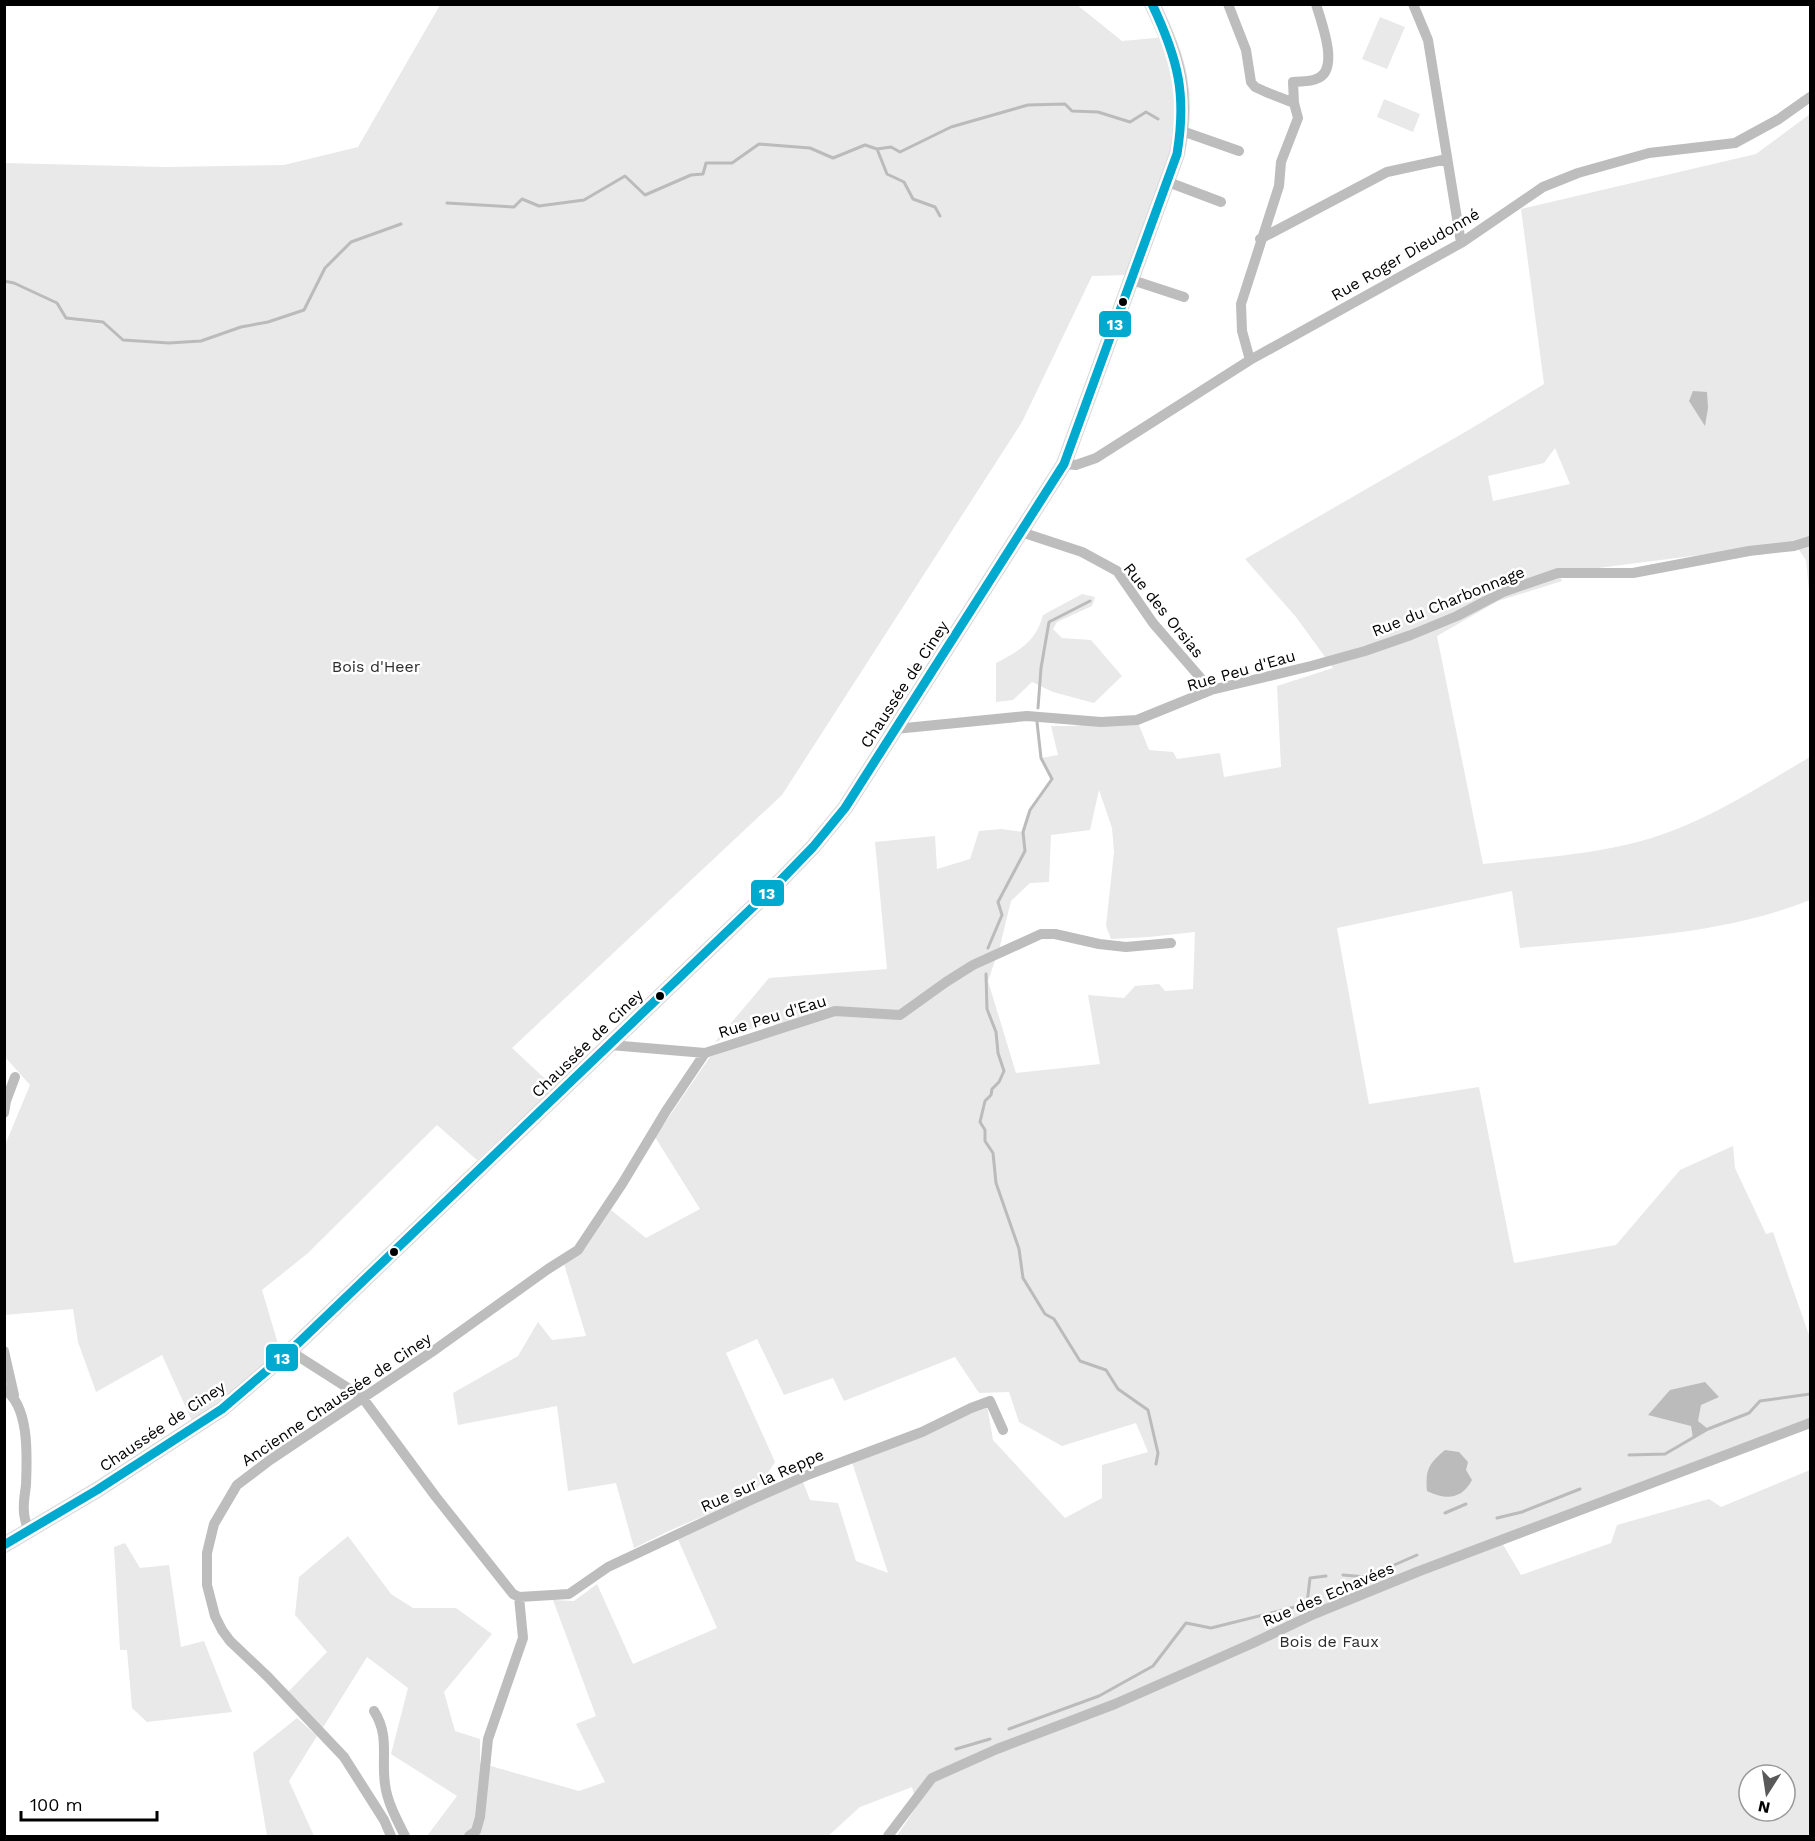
<svg xmlns="http://www.w3.org/2000/svg" width="1815" height="1841" font-family="'Work Sans',sans-serif">
<rect width="100%" height="100%" fill="#fff"/>
<path fill="#e9e9e9" fill-rule="evenodd" d="M 1076,4 L 1122,41 L 1166,37 L 1182,131 L 1129,275 L 1092,276 L 1022,422 L 782,795 L 512,1048 L 555,1088 L 477,1160 L 437,1125 L 308,1253 L 262,1290 L 281,1354 L 192,1421 L 162,1355 L 96,1392 L 78,1342 L 73,1309 L 5,1315 L 5,1145 L 30,1085 L 5,1057 L 5,163 L 164,167 L 284,165 L 358,147 L 440,5 Z
M 1380,17 L 1405,27 L 1387,69 L 1362,59 Z
M 1384,99 L 1420,114 L 1413,132 L 1377,117 Z
M 1810,114 L 1810,601 L 1806,560 L 1794,543 L 1559,573 L 1562,581 L 1498,601 L 1437,636 L 1483,864 C 1545,857 1610,854 1669,832 C 1719,814 1765,783 1810,757 L 1810,900 C 1720,936 1616,938 1520,948 L 1512,891 L 1337,928 L 1369,1104 L 1479,1087 L 1514,1263 L 1616,1245 L 1680,1170 L 1733,1146 L 1735,1168 L 1766,1234 L 1773,1232 L 1809,1335 L 1810,1335 L 1810,1423 L 1501,1541 L 1521,1575 L 1611,1543 L 1617,1525 L 1709,1499 L 1721,1507 L 1810,1470 L 1810,1836 L 897,1836 L 917,1806 L 912,1787 L 860,1807 L 828,1836 L 427,1836 L 457,1796 L 391,1754 L 408,1688 L 367,1657 L 322,1729 L 287,1693 L 327,1652 L 295,1615 L 299,1577 L 348,1536 L 391,1594 L 413,1608 L 456,1608 L 492,1634 L 444,1692 L 455,1731 L 480,1739 L 480,1763 L 579,1791 L 605,1782 L 576,1724 L 596,1716 L 553,1600 L 574,1601 L 597,1584 L 633,1664 L 717,1628 L 677,1537 L 803,1482 L 810,1500 L 838,1503 L 856,1561 L 888,1573 L 852,1462 L 987,1405 L 993,1440 L 1065,1518 L 1102,1498 L 1102,1465 L 1148,1452 L 1136,1423 L 1062,1446 L 1019,1422 L 1009,1392 L 979,1393 L 955,1357 L 844,1401 L 833,1378 L 784,1395 L 757,1339 L 726,1353 L 775,1462 L 753,1495 L 673,1529 L 634,1548 L 616,1483 L 568,1491 L 557,1406 L 458,1425 L 453,1393 L 518,1356 L 538,1322 L 552,1340 L 586,1336 L 564,1264 L 585,1249 L 611,1210 L 646,1238 L 700,1209 L 655,1137 L 710,1057 L 780,1032 L 773,1021 L 715,1042 L 769,978 L 887,969 L 875,842 L 935,836 L 937,869 L 970,859 L 979,831 L 1001,829 L 1023,832 L 1030,810 L 1052,779 L 1041,758 L 1058,755 L 1051,726 L 1072,726 L 1137,720 L 1149,750 L 1173,752 L 1177,759 L 1220,753 L 1224,777 L 1281,767 L 1277,686 L 1333,668 L 1296,617 L 1245,559 L 1472,428 L 1544,384 L 1521,209 L 1756,154 ZM 1555,448 L 1570,484 L 1493,501 L 1488,476 L 1544,463 ZM 1099,790 L 1112,828 L 1114,852 L 1106,926 L 1111,939 L 1148,937 L 1195,932 L 1193,989 L 1165,991 L 1159,984 L 1135,986 L 1124,998 L 1088,995 L 1100,1064 L 1016,1073 L 988,981 L 1000,946 L 1011,901 L 1030,883 L 1049,882 L 1051,835 L 1090,830 ZM 1749,1775 L 1785,1775 L 1785,1811 L 1749,1811 Z
M 1082,594 L 1095,597 L 1092,606 L 1057,622 L 1053,629 L 1062,638 L 1091,640 L 1122,676 L 1094,703 L 1053,692 L 1032,682 L 1013,700 L 996,702 L 996,663 C 1019,651 1036,642 1043,615 Z
M 125,1543 L 140,1568 L 169,1565 L 181,1647 L 204,1641 L 232,1712 L 147,1722 L 132,1708 L 127,1650 L 120,1650 L 114,1547 Z
M 297,1718 L 317,1736 L 289,1781 L 314,1836 L 267,1836 L 253,1753 Z"/>
<path fill="#bbb" d="M 1693,391 L 1707,392 L 1708,408 L 1705,426 L 1689,401 Z
M 1705,1382 L 1719,1397 L 1701,1405 L 1698,1421 L 1708,1429 L 1693,1438 L 1691,1426 L 1648,1415 L 1670,1390 Z
M 1445,1450 L 1459,1452 L 1468,1462 L 1466,1470 L 1472,1480 C 1461,1500 1446,1500 1427,1491 C 1425,1470 1429,1463 1445,1450 Z"/>
<g fill="none" stroke-linecap="round" stroke-linejoin="round">
<path stroke="#bbb" stroke-width="3" d="M 877,149 L 887,174 L 904,182 L 913,199 L 935,207 L 940,216
M 447,203 L 514,207 L 522,199 L 539,206 L 584,200 L 625,176 L 645,195 L 691,175 L 703,174 L 706,163 L 732,163 L 759,144 L 810,148 L 833,158 L 865,145 L 877,149 L 891,147 L 900,152 L 951,127 L 1028,105 L 1065,104 L 1072,111 L 1098,112 L 1130,122 L 1146,112 L 1158,119
M 4,281 L 14,283 L 57,303 L 66,318 L 103,322 L 123,340 L 169,343 L 201,341 L 241,327 L 268,322 L 304,310 L 325,268 L 351,242 L 401,224
M 1038,708 L 1041,668 L 1049,622 L 1090,601
M 988,948 L 1002,915 L 998,902 L 1025,851 L 1023,832 L 1030,810 L 1052,779 L 1041,758 L 1037,722
M 986,974 L 987,1009 L 996,1032 L 998,1053 L 1004,1071 L 999,1082 L 992,1089 L 991,1095 L 985,1101 L 980,1122 L 985,1130 L 985,1141 L 993,1153 L 996,1183 L 1019,1249 L 1023,1278 L 1045,1314 L 1054,1319 L 1080,1361 L 1106,1370 L 1118,1389 L 1148,1410 L 1158,1453 L 1156,1464
M 1629,1455 L 1665,1454 L 1708,1429 L 1749,1413 L 1760,1401 L 1810,1394
M 1445,1513 L 1466,1504
M 1497,1518 L 1522,1512 L 1580,1489
M 1343,1575 L 1367,1577 L 1417,1555
M 1009,1729 L 1099,1696 L 1153,1666 L 1186,1623 L 1211,1628 L 1307,1604 L 1310,1578 L 1326,1576
M 956,1749 L 990,1739"/>
<g stroke="#dbdbdb" stroke-width="16">
<path id="major" d="M 4,1545 L 97,1490 L 222,1409 L 290,1351 L 781,880 L 813,847 L 845,808 L 1064,464 L 1177,154 C 1189,94 1179,59 1152,4"/>
</g>
<path stroke="#bdbdbd" stroke-width="10" d="M 1228,4 L 1246,50 L 1251,82 L 1255,87 L 1266,92 L 1294,103 L 1298,118 L 1281,162 L 1279,186 L 1241,304 L 1242,331 L 1250,360
M 1413,4 L 1428,40 L 1461,243
M 1294,103 L 1293,82 C 1300,81 1310,82 1316,79 C 1341,71 1321,22 1316,4
M 1182,131 L 1239,151
M 1168,182 L 1221,202
M 1260,239 L 1387,172 L 1447,159
M 1132,280 L 1184,297
M 1064,464 L 1076,465 L 1096,458 L 1250,360 L 1461,243 L 1543,187 L 1578,173 L 1649,153 L 1735,143 L 1779,119 L 1810,97
M 1021,532 L 1082,552 L 1117,571 L 1153,623 L 1211,690
M 895,729 L 1027,716 L 1101,722 L 1137,720 L 1211,690 L 1311,666 L 1365,651 L 1411,635 L 1457,616 L 1503,592 L 1558,573 L 1633,573 L 1749,551 L 1794,546 L 1810,541
M 610,1045 L 705,1053 L 835,1011 L 900,1015 L 946,982 L 973,965 L 1041,934 L 1055,934 L 1099,944 L 1126,947 L 1171,943
M 4,1113 L 6,1101 L 15,1077
M 4,1351 L 14,1395
M 290,1351 L 362,1397 L 436,1497 L 513,1594 L 519,1597 L 569,1594 L 608,1567 L 753,1499 L 810,1474 L 922,1432 L 971,1408 L 990,1401 L 1003,1430
M 4,1389 C 30,1406 27,1457 26,1485 C 25,1494 23,1503 24,1512 C 24,1518 27,1525 28,1531
M 374,1711 C 390,1736 381,1757 385,1784 C 387,1802 397,1820 405,1836
M 391,1836 L 384,1820 L 344,1757 L 268,1677 L 230,1641 L 222,1630 L 215,1616 L 207,1585 L 207,1553 L 214,1524 L 237,1485 L 270,1460 L 436,1349 L 548,1269 L 578,1250 L 622,1184 L 666,1111 L 705,1053
M 469,1836 L 476,1831 L 480,1817 L 488,1739 L 523,1638 L 519,1597
M 888,1836 L 932,1778 L 997,1749 L 1115,1704 L 1253,1643 L 1314,1614 L 1417,1572 L 1810,1423"/>
<use href="#major" stroke="#bdbdbd" stroke-width="14"/>
<g stroke="#fff" stroke-width="14">
<path id="bus-1" d="M 4,1545 L 97,1490 L 222,1409 L 290,1351 L 781,880 L 813,847 L 845,808 L 1064,464 L 1177,154 C 1187,94 1178,59 1152,4"/>
</g>
<use href="#bus-1" stroke="#00a9ce" stroke-width="9"/>
</g>
<g fill="#000" stroke="#fff" stroke-width="2">
<circle cx="1123" cy="302" r="5"/>
<circle cx="660" cy="996" r="5"/>
<circle cx="394" cy="1252" r="5"/>
</g>
<g text-anchor="middle" stroke-width="5" stroke-linejoin="round" paint-order="stroke">
<g font-size="16" fill="#000" stroke="#fff">
<text transform="translate(1405 254) rotate(-30)" y="6">Rue Roger Dieudonné</text>
<text transform="translate(1448 601) rotate(-22)" y="6">Rue du Charbonnage</text>
<text transform="translate(1164 610) rotate(51)" y="6">Rue des Orsias</text>
<text transform="translate(1241 670) rotate(-16)" y="6">Rue Peu d'Eau</text>
<text transform="translate(904 684) rotate(-57)" y="6">Chaussée de Ciney</text>
<text transform="translate(772 1016) rotate(-17)" y="6">Rue Peu d'Eau</text>
<text transform="translate(587 1043) rotate(-44)" y="6">Chaussée de Ciney</text>
<text transform="translate(336 1399) rotate(-34)" y="6">Ancienne Chaussée de Ciney</text>
<text transform="translate(162 1426) rotate(-34)" y="6">Chaussée de Ciney</text>
<text transform="translate(762 1480) rotate(-24)" y="6">Rue sur la Reppe</text>
<text transform="translate(1328 1594) rotate(-23)" y="6">Rue des Echavées</text>
</g>
<g font-size="16" fill="#2e2e2e" stroke="#fff">
<text x="376" y="672">Bois d'Heer</text>
<text x="1329" y="1647">Bois de Faux</text>
</g>
</g>
<g stroke="#fff" stroke-width="2">
<rect x="1098" y="310" width="34" height="28" rx="6" fill="#00a9ce"/>
<rect x="750" y="879" width="35" height="28" rx="6" fill="#00a9ce"/>
<rect x="265" y="1343" width="34" height="29" rx="6" fill="#00a9ce"/>
</g>
<g font-size="16" text-anchor="middle" font-weight="bold" fill="#fff">
<text x="1115" y="330">13</text>
<text x="767" y="899">13</text>
<text x="282" y="1364">13</text>
</g>
<rect width="1815" height="1841" fill="none" stroke="#000000" stroke-width="12"/>
<g transform="translate(1767 1793) rotate(192)"><circle r="28" fill="#ffffff" stroke="#999999" stroke-width="1.5"/>
<path d="M0-4.5L10 22L0 15L-10 22Z" fill="#595959"/>
<text y="-9" font-size="16" font-weight="bold" text-anchor="middle" fill="#000000">N</text>
</g>
<path d="M21 1811v9h136v-9" fill="none" stroke="#000000" stroke-width="3"/>
<text x="30" y="1811" font-size="18" fill="#000000" stroke="#ffffff" stroke-width="4.5" paint-order="stroke">100 m</text>
</svg>
